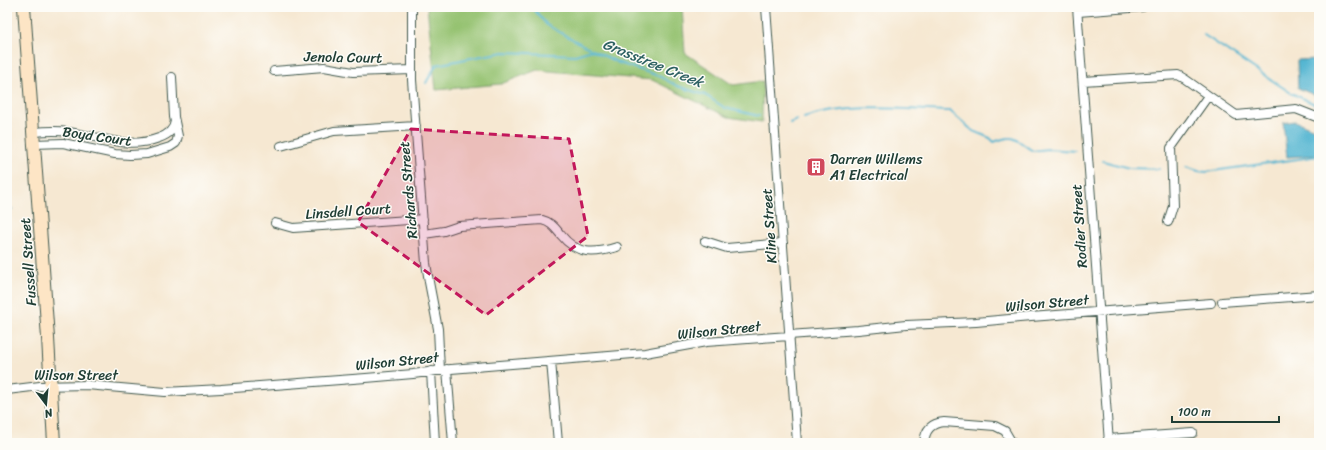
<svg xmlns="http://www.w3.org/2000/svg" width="1326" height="450" font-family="Sriracha,sans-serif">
<rect width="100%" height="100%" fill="#fdfcf7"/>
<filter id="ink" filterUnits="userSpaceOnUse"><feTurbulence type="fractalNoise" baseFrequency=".025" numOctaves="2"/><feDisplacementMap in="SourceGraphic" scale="8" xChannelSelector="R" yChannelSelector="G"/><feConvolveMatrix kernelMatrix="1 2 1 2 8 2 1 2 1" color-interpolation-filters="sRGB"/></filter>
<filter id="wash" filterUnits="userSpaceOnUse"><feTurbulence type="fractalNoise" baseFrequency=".012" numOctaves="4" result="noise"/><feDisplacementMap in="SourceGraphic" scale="16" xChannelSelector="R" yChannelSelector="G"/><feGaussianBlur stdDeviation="0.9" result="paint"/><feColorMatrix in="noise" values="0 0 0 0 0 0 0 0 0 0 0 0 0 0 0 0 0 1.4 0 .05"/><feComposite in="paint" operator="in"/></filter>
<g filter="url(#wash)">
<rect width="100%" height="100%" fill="#f6e8d2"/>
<path fill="#95c271" stroke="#5a8052" d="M 427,7 L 682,7 L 685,53 L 733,85 L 763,81 L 762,122 L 728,117 L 652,80 L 537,70 L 501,84 L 436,90 Z"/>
<path fill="#52b5d1" stroke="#387982" d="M 1319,59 L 1319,97 L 1298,88 L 1297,60 Z
M 1295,121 L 1319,131 L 1319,155 L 1287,157 L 1283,123 Z"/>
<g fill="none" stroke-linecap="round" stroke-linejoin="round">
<path stroke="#52b5d1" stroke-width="2" d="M 532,7 L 547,25 L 592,50
M 1204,35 L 1291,93 L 1319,106
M 426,83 L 436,65 L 471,58 L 504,52 L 575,55 L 592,50 L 619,63 L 659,76 L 677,86 L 705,95 L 725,108 L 759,116
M 804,118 C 850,103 902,109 950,111 L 973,131 L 990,138 L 994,142 C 1016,133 1015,140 1033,151 L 1048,149 L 1075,151
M 790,123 L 797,120
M 1103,161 L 1129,168 L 1159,169
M 1186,167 L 1198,171 L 1206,172 L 1319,156
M 7,209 L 12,209"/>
</g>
</g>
<g filter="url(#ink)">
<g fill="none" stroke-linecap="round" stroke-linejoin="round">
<g stroke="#3f574c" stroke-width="10">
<path id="street" d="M 412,7 L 412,80 L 426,263 L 429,282 L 438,329 L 440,370
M 766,7 L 797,443
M 1077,7 L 1109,443
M 1078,12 L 1143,7
M 274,71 L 324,67 L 353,72 L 412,70
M 1083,81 L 1178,75 L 1185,79 L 1236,115 L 1296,109 L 1319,118
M 33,132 C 45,131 56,130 68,132 C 100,136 126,150 159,138 C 168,135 174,130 175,121
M 34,144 L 63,143 L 115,154 L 130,155 L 147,154 L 170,147 L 176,143 L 178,136 L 174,117 L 172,77
M 281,146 L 334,131 L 416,126
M 1168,222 L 1173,206 L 1171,148 L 1208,96
M 275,223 L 293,228 L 423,219
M 424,234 L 444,231 L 459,226 L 542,220 C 551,222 555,228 561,235 C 577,255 594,254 617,247
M 705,241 L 727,248 L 783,243
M 1222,302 L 1319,295
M 789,335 L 858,330 L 906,325 L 976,322 L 1031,317 L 1211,303
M 551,361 L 558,443
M 447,369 L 453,443
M 431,371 L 435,443
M 7,390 L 40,386 L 87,385 L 165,392 L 221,389 L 366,378 L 413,374 L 451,369 L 645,353 L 706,342 L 789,336
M 1108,439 L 1193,433
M 924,443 C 925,430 931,423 944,422 L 995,426 L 1005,431 L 1012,443"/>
</g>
<g stroke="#3f574c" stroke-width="14">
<path id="secondary" d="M 24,7 L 48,338 L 54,443"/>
</g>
<use href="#street" stroke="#fff" stroke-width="8"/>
<use href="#secondary" stroke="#fde5c5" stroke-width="12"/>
</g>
</g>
<path fill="#c2185b" fill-opacity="0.2" stroke="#c2185b" stroke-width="3" stroke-dasharray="8 5" stroke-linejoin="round" d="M 411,129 L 569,139 L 588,236 L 486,315 L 358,222 Z"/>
<defs>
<g id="building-square" transform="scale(1)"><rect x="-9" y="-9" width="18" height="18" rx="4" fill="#d1495b" stroke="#fdfcf7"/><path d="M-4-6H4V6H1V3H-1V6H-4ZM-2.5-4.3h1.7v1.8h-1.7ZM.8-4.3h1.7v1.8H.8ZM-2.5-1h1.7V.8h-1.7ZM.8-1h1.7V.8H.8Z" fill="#fff"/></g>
</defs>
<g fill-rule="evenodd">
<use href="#building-square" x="816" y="167"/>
</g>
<g text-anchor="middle" stroke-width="3" stroke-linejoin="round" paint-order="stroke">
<g font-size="14" fill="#1f3d34" stroke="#fdfcf7">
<text transform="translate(343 57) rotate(1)" y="5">Jenola Court</text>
<text transform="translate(97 136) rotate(8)" y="5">Boyd Court</text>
<text transform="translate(408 190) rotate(-95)" y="5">Richards Street</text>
<text transform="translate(348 211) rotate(-4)" y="5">Linsdell Court</text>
<text transform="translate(769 226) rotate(-94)" y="5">Kline Street</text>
<text transform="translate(1079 226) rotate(-94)" y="5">Rodier Street</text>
<text transform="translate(28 262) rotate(-94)" y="5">Fussell Street</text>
<text transform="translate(1047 303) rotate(-5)" y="5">Wilson Street</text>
<text transform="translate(719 330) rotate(-6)" y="5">Wilson Street</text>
<text transform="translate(397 361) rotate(-6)" y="5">Wilson Street</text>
<text x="76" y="380">Wilson Street</text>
</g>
<g font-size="14" fill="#1f3d34" stroke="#fdfcf7" text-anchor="start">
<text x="830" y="164">Darren Willems<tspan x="830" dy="16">A1 Electrical</tspan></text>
</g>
<g font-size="15" font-style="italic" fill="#2e6163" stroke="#fdfcf7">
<text transform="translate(653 63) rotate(22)" y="5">Grasstree Creek</text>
</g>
</g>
<rect width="1326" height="450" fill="none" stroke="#fdfcf7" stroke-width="24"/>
<g transform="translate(46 404) rotate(164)" stroke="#fdfcf7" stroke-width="3" paint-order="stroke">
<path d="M0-3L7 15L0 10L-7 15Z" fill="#1f3d34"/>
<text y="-6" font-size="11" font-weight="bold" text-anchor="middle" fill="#1f3d34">N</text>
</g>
<path d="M1172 416v6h107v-6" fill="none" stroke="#1f3d34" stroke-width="2"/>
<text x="1178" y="416" font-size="12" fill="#1f3d34" stroke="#fdfcf7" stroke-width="3" paint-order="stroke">100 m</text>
</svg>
